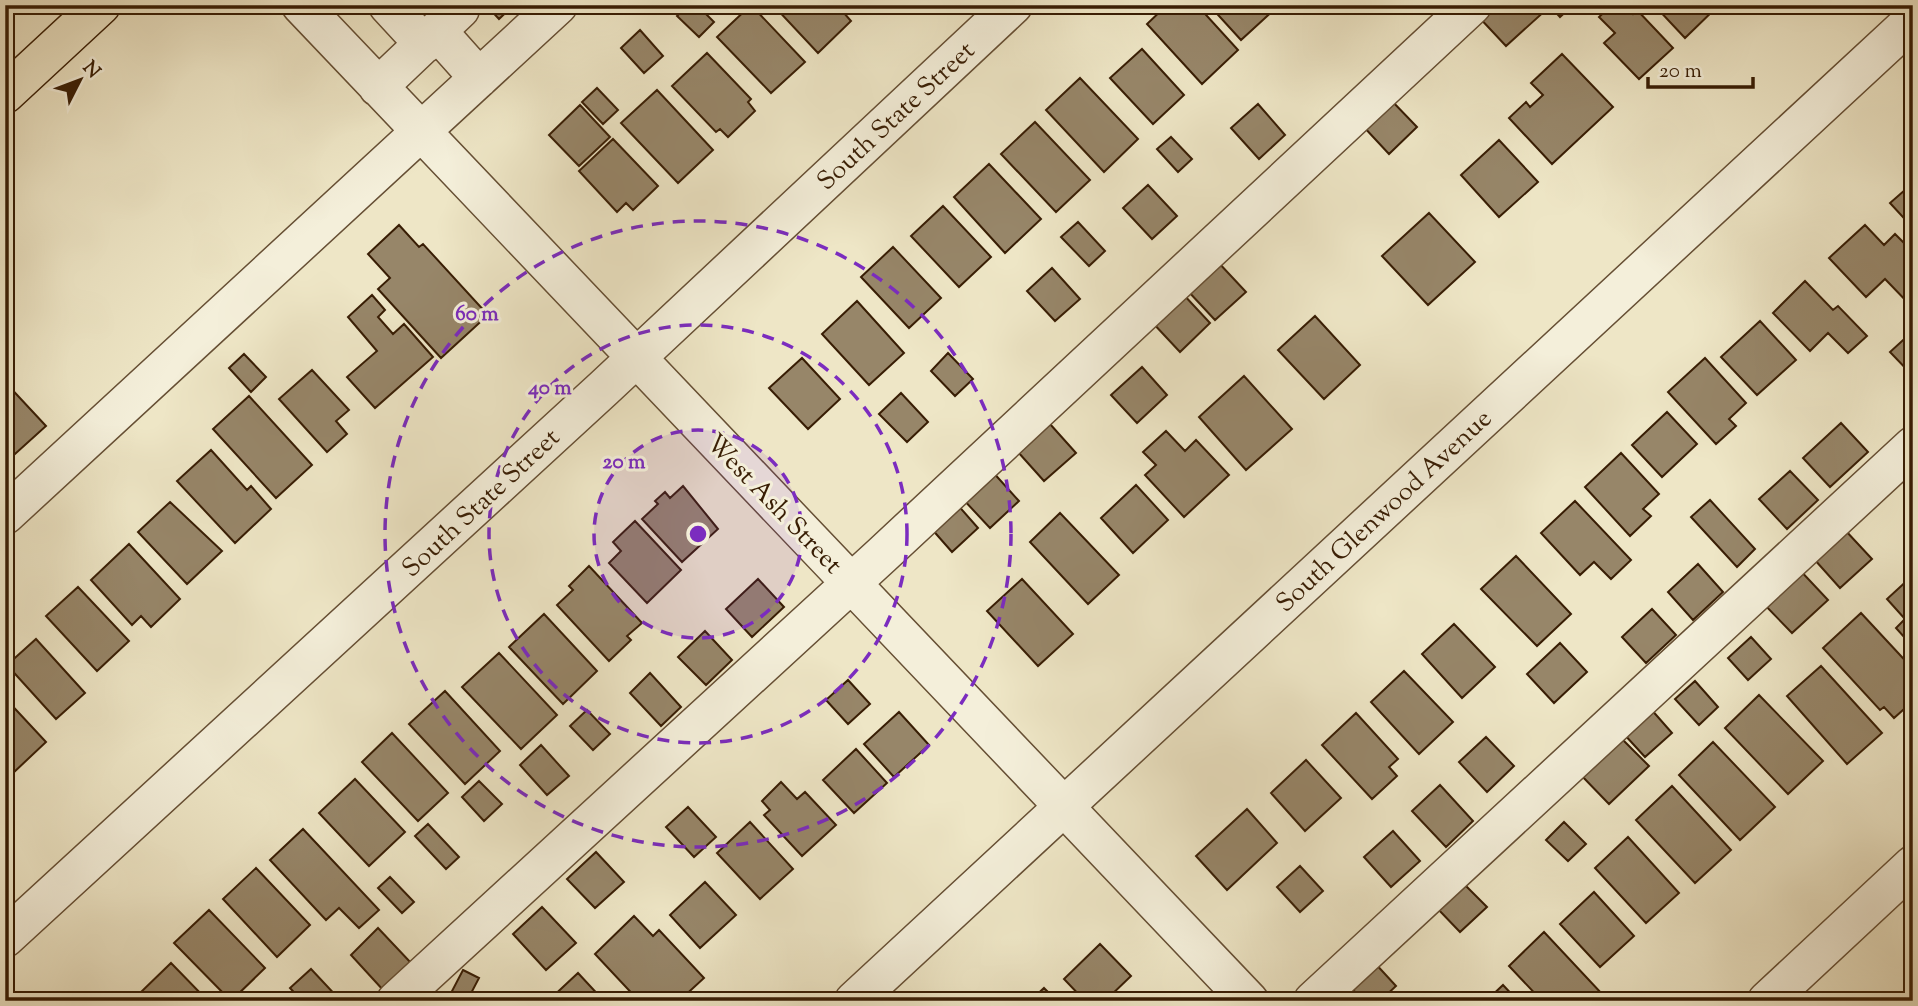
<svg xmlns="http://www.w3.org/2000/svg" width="1918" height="1006" font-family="'Sorts Mill Goudy',serif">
<rect width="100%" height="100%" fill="#eee6c6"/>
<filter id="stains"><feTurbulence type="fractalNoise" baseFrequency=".00286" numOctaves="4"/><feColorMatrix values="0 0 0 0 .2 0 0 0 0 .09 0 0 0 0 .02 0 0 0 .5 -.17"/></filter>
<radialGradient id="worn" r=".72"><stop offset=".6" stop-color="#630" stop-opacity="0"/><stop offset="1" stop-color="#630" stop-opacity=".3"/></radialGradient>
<path fill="#978669" stroke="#381d04" stroke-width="2" d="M 486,5 L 514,5 L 499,19 Z
M 688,5 L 697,5 L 714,22 L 699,37 L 677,16 Z
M 751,5 L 805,62 L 771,93 L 717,37 Z
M 773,5 L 837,5 L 851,21 L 818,53 Z
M 1167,5 L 1197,5 L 1238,50 L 1202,84 L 1147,24 Z
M 1209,5 L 1276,5 L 1277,7 L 1241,40 Z
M 1486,5 L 1543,5 L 1547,9 L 1506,46 L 1476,14 Z
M 1549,5 L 1573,5 L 1560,17 Z
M 1612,5 L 1624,5 L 1633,14 L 1637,10 L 1673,48 L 1639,79 L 1604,43 L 1615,33 L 1599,17 Z
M 1654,5 L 1719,5 L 1685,38 Z
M 640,30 L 663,56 L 644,73 L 621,48 Z
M 1142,49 L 1184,95 L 1153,124 L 1110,78 Z
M 707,53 L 751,99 L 748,102 L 755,111 L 728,137 L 720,129 L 716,132 L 672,86 Z
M 1562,54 L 1613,107 L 1552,164 L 1509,118 L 1526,102 L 1530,107 L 1543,95 L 1531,83 Z
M 1080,78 L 1138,139 L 1104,172 L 1046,110 Z
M 597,88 L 618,110 L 603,124 L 582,102 Z
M 657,90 L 713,150 L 678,183 L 621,123 Z
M 1390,99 L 1417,127 L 1389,154 L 1362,125 Z
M 1258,104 L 1285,135 L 1259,159 L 1231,128 Z
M 580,105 L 610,137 L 579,166 L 549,135 Z
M 1035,122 L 1090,180 L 1056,212 L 1001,154 Z
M 1171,137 L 1192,159 L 1178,172 L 1157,149 Z
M 613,139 L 658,186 L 633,210 L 626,203 L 617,212 L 579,171 Z
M 1499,140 L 1538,182 L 1499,217 L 1461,175 Z
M 989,164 L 1041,219 L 1005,253 L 954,197 Z
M 1913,183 L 1913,228 L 1890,203 Z
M 1148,185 L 1177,216 L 1152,239 L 1123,208 Z
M 943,206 L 991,257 L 959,287 L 911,236 Z
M 1429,213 L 1475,262 L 1428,305 L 1382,256 Z
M 1078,222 L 1105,251 L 1089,266 L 1061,237 Z
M 399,225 L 419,247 L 423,244 L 488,315 L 441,358 L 378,289 L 390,278 L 368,254 Z
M 1865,225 L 1884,245 L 1895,234 L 1913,252 L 1913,308 L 1885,279 L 1866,297 L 1829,258 Z
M 893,247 L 941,298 L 909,328 L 861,277 Z
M 1217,261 L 1246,292 L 1215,320 L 1187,290 Z
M 1052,268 L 1080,299 L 1055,321 L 1027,291 Z
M 1805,281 L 1833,310 L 1838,306 L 1867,336 L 1848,353 L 1828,333 L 1810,351 L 1773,313 Z
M 1182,293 L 1210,323 L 1180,352 L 1151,321 Z
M 372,295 L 385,310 L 378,317 L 393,334 L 404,324 L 433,357 L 375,408 L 347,377 L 377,351 L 348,317 Z
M 857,301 L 904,353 L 869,385 L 822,334 Z
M 1315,316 L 1360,365 L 1324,399 L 1278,350 Z
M 1760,321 L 1796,360 L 1757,395 L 1721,357 Z
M 1913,331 L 1913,376 L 1890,352 Z
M 948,353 L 973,379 L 955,396 L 931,371 Z
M 244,354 L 266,377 L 251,392 L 229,368 Z
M 802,358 L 840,399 L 808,429 L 769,388 Z
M 1705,358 L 1746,403 L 1729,419 L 1736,426 L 1716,444 L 1668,392 Z
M 1142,367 L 1167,395 L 1137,423 L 1111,395 Z
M 312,370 L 349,410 L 336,421 L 347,434 L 327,452 L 279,399 Z
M 1244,376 L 1292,429 L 1246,470 L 1199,417 Z
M 5,382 L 46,426 L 5,463 Z
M 901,393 L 928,422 L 907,442 L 879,414 Z
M 249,396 L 312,465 L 276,498 L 213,429 Z
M 1667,412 L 1697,444 L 1662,477 L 1632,445 Z
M 1841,423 L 1868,452 L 1830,487 L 1803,458 Z
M 1050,424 L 1076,453 L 1044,481 L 1018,452 Z
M 1166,431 L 1185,451 L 1196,440 L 1229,475 L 1184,517 L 1145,475 L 1156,465 L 1143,452 Z
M 211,450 L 247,490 L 251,486 L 271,509 L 235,543 L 177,481 Z
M 1621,453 L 1659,494 L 1643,509 L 1651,516 L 1630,536 L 1585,487 Z
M 991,470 L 1019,501 L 990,528 L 961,497 Z
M 1790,471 L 1818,500 L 1787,529 L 1759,499 Z
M 1136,485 L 1168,520 L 1133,553 L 1101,518 Z
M 683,486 L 718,529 L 682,562 L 642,519 L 658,504 L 655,501 L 665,492 L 670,498 Z
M 1710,500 L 1755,549 L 1737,567 L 1691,517 Z
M 1575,501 L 1631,560 L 1611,579 L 1594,562 L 1580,575 L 1541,533 Z
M 170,502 L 222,551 L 187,584 L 138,532 Z
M 956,503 L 978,528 L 952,552 L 930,527 Z
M 1060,513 L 1119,575 L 1088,604 L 1030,542 Z
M 635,521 L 681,570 L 647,603 L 609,563 L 621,551 L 613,542 Z
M 1845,530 L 1872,559 L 1840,588 L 1814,559 Z
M 129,544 L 180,599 L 151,627 L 141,616 L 132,625 L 91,580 Z
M 1516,556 L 1571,614 L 1537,646 L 1481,589 Z
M 1698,564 L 1723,592 L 1693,620 L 1668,592 Z
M 589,566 L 642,623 L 627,636 L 631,640 L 609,661 L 557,605 L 573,590 L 569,586 Z
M 1796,566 L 1828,600 L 1792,633 L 1760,600 Z
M 1910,578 L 1913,581 L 1913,647 L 1896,628 L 1905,619 L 1887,599 Z
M 758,579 L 784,607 L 752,637 L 726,609 Z
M 1022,579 L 1073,634 L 1038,666 L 987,611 Z
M 78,587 L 129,641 L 97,671 L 46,616 Z
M 1652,609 L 1676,635 L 1646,663 L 1622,637 Z
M 1861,613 L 1913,669 L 1913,701 L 1894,718 L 1884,707 L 1880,710 L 1823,648 Z
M 544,614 L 597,671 L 563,704 L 509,647 Z
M 1454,624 L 1495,667 L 1462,698 L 1422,654 Z
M 705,631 L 732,660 L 706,685 L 678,657 Z
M 1751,637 L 1771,659 L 1748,680 L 1728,658 Z
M 36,639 L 85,693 L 56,719 L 7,665 Z
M 1560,643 L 1587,672 L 1554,703 L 1527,674 Z
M 499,653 L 557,715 L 521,749 L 462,687 Z
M 1821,666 L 1882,733 L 1847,764 L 1787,696 Z
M 1404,671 L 1453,722 L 1419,754 L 1371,702 Z
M 650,673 L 681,707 L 661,726 L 630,693 Z
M 848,680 L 870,704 L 848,724 L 826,700 Z
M 1695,681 L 1718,707 L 1699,725 L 1675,699 Z
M 445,691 L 500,751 L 465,784 L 409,724 Z
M 1759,695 L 1823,761 L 1788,794 L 1725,728 Z
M 5,698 L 46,742 L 12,774 L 5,766 Z
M 1650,708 L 1672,733 L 1645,757 L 1623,733 Z
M 587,710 L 610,734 L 593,750 L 570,726 Z
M 899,712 L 929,745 L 894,777 L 864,744 Z
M 1356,713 L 1398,759 L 1389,767 L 1397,776 L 1372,799 L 1322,745 Z
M 392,733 L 448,793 L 418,821 L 362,762 Z
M 1617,734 L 1649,766 L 1609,804 L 1578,772 Z
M 1486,737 L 1514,766 L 1487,792 L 1459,762 Z
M 1713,742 L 1775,807 L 1740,840 L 1679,775 Z
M 541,745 L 569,776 L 547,795 L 520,765 Z
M 856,749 L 887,783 L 854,813 L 823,780 Z
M 1306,760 L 1341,798 L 1305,831 L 1271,793 Z
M 355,779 L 405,832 L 369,866 L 319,813 Z
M 479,781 L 502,804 L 484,821 L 462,797 Z
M 781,782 L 797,799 L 805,792 L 836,825 L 802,856 L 764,815 L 770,810 L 762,801 Z
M 1440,785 L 1473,821 L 1446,847 L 1412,811 Z
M 1672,786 L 1731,850 L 1695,883 L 1636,820 Z
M 688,807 L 716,837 L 694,857 L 666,827 Z
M 1247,809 L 1277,843 L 1227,890 L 1196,856 Z
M 750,822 L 793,869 L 760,899 L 717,853 Z
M 1564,822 L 1586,844 L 1568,861 L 1546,840 Z
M 428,824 L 459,857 L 446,869 L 415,836 Z
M 303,829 L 379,910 L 359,928 L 339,908 L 326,920 L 270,860 Z
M 1393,831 L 1420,861 L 1391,887 L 1364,857 Z
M 1628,837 L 1679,893 L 1646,923 L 1595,868 Z
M 596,852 L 624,882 L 595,908 L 567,879 Z
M 1300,866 L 1323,891 L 1300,912 L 1277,887 Z
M 256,868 L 310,925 L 277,957 L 223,899 Z
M 390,877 L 414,902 L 402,913 L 378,888 Z
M 705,882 L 736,915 L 700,948 L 670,915 Z
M 1462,882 L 1487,907 L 1460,932 L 1436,907 Z
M 1594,892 L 1634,936 L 1600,967 L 1560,924 Z
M 542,907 L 576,943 L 546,970 L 513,934 Z
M 209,910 L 265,968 L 231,1001 L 174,943 Z
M 634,916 L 653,936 L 659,930 L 704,978 L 679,1001 L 639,1001 L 595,954 Z
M 378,928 L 412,964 L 384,991 L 351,955 Z
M 1544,932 L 1603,995 L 1597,1001 L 1542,1001 L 1509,966 Z
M 1100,944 L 1131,976 L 1105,1001 L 1085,1001 L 1064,979 Z
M 1373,961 L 1396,986 L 1380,1001 L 1363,1001 L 1348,984 Z
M 171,963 L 208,1001 L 148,1001 L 140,993 Z
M 311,969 L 341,1001 L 302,1001 L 290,988 Z
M 463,970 L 479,978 L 467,1001 L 451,993 Z
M 578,973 L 604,1001 L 548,1001 Z
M 1503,985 L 1518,1001 L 1486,1001 Z
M 1044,988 L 1057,1001 L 1030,1001 Z"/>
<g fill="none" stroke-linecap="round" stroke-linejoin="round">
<g stroke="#664f34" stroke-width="41">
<path id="minor" d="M 301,5 L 1249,1001
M 388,5 L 424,44
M 437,31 L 479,78
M 378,87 L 460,9
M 5,515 L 558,5
M 5,938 L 604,388 L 1013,5
M 396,1001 L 882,555 L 1472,5
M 854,1001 L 1913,20
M 1313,1001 L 1913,446
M 1767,1001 L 1913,865"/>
</g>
<g stroke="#381d04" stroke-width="41">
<path id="major" d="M 5,94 L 101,5"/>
</g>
<use href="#minor" stroke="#f4efda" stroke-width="38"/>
<use href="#major" stroke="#eee6c6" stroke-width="38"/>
</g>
<circle cx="698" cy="534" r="104" fill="#7b2cbf" fill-opacity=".12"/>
<g fill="none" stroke="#7b2cbf" stroke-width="3.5" stroke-dasharray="12 9">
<circle cx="698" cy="534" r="104"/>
<circle cx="698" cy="534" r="209"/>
<circle cx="698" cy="534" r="313"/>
</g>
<g text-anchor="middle" stroke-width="6" stroke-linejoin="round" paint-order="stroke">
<g font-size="26" fill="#381d04" stroke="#f4efda">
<text transform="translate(895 115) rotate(-43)" y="9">South State Street</text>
<text transform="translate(480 502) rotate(-43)" y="9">South State Street</text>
<text transform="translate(775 503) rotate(46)" y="9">West Ash Street</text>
<text transform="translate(1383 510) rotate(-43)" y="9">South Glenwood Avenue</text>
</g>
</g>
<circle cx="698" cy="534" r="10" fill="#7b2cbf" stroke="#f4efda" stroke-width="3.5"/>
<g font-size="21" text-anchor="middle" font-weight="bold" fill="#7b2cbf" stroke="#f4efda" stroke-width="6" stroke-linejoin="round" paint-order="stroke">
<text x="477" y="320">60 m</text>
<text x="550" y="394">40 m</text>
<text x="624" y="468">20 m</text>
</g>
<rect width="1918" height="1006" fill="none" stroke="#eee6c6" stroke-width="28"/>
<rect x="7" y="7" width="1904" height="992" fill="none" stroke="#381d04" stroke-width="3.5"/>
<rect x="14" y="14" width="1890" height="978" fill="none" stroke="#381d04" stroke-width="2"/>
<g transform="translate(80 80) rotate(48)" stroke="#f4efda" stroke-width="5" paint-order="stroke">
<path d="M0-5L12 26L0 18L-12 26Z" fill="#381d04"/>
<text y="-10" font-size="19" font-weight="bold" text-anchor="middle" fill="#381d04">N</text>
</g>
<path d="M1648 77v10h105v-10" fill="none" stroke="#381d04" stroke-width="3.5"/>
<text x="1659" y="77" font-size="21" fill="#381d04" stroke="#f4efda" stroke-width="5" paint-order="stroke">20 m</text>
<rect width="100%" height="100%" filter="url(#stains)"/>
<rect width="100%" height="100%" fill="url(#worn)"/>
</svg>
